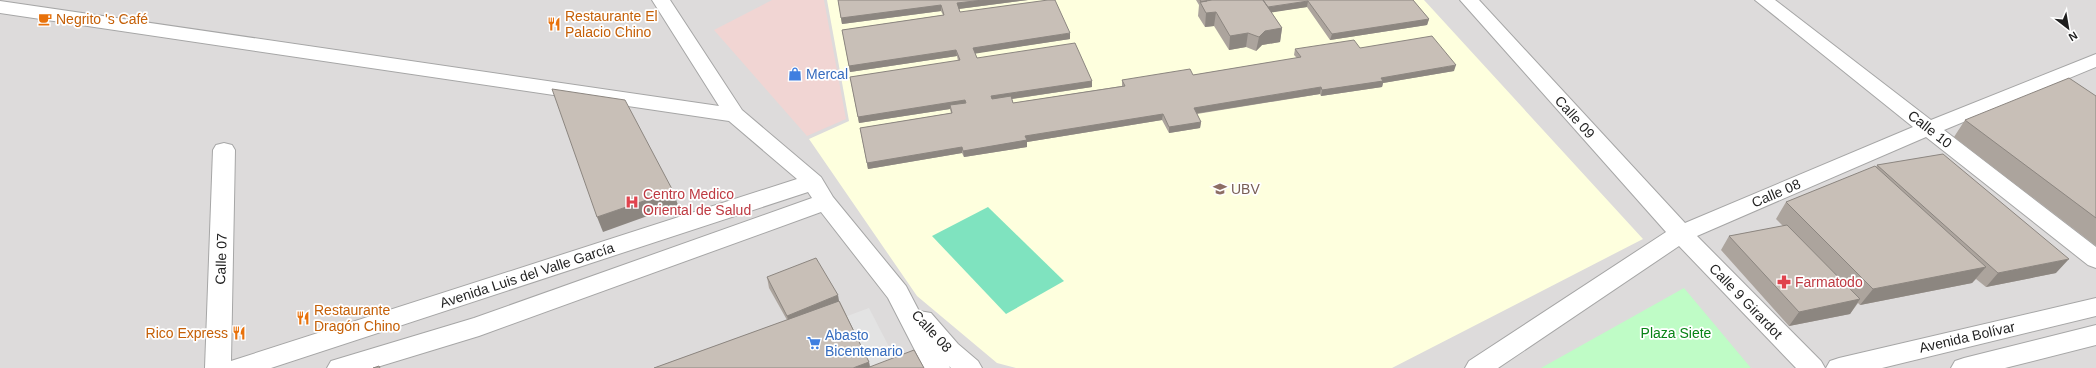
<svg xmlns="http://www.w3.org/2000/svg" width="2096" height="368" font-family="Arial,sans-serif">
<rect width="100%" height="100%" fill="#f0ece4"/>
<path fill="#dddbdb" d="M 0,0 L 2096,0 L 2096,368 L 0,368 Z"/>
<path fill="#f1d5d3" d="M 772,0 L 824,0 L 846,119 L 807,136 L 714,30 Z"/>
<path fill="#feffde" d="M 827,0 L 1424,0 L 1643,239 L 1392,368 L 1016,368 L 997,363 L 917,296 L 809,139 L 849,121 Z"/>
<path fill="#bffcc6" d="M 1684,288 L 1751,368 L 1541,368 Z"/>
<path fill="#7fe3bf" d="M 988,207 L 1064,281 L 1006,314 L 932,236 Z"/>
<path fill="#e3e3e3" d="M 869,308 L 900,368 L 867,368 L 842,318 Z"/>
<g fill="none" stroke-linecap="round" stroke-linejoin="round">
<g stroke="#a6a6a6" stroke-width="2">
<path id="minor" d="M 652,0 L 670,0 L 742,110 L 821,177 L 833,197 L 906,286 L 919,311 L 931,313 L 958,344 L 978,361 L 982,368 L 951,368 L 949,366 L 950,368 L 924,368 L 888,298 L 821,212 L 479,336 L 374,368 L 327,368 L 331,361 L 474,318 L 812,198 L 808,192 L 271,368 L 205,368 L 213,150 L 216,145 L 224,143 L 232,145 L 235,150 L 231,361 L 797,179 L 729,121 L 0,13 L 0,1 L 719,106 Z
M 1460,0 L 1479,0 L 1685,223 L 1913,127 L 1755,0 L 1775,0 L 1931,120 L 2096,54 L 2096,67 L 1944,130 L 2096,247 L 2096,268 L 2088,265 L 1926,137 L 1697,236 L 1821,361 L 1825,368 L 1796,368 L 1679,246 L 1498,368 L 1465,368 L 1469,361 L 1666,232 Z"/>
</g>
<g stroke="#a6a6a6" stroke-width="2">
<path id="tertiary" d="M 2096,298 L 2096,316 L 1882,368 L 1826,368 L 1830,361 L 1839,358 Z
M 2096,325 L 2096,345 L 2005,368 L 1951,368 L 1955,361 L 1964,358 Z"/>
</g>
<use href="#minor" fill="#fff" fill-rule="evenodd"/>
<use href="#tertiary" fill="#fff" fill-rule="evenodd"/>
</g>
<path fill="#aca49d" d="M 838,0 L 1028,0 L 959,9 L 960,12 L 1070,39 L 975,53 L 977,58 L 1092,81 L 1092,87 L 1012,99 L 1013,103 L 1122,86 L 1122,80 L 1193,75 L 1297,58 L 1294,55 L 1295,49 L 1360,48 L 1454,71 L 1383,83 L 1382,87 L 1321,96 L 1320,94 L 1197,114 L 1201,122 L 1200,128 L 1169,133 L 1162,120 L 1027,142 L 1027,147 L 964,157 L 962,153 L 868,169 L 860,128 L 951,113 L 950,109 L 859,123 L 850,77 L 958,61 L 957,56 L 850,72 L 842,30 L 943,15 L 941,11 L 842,24 Z
M 1196,0 L 1413,0 L 1429,19 L 1427,25 L 1330,40 L 1307,7 L 1271,12 L 1282,28 L 1280,42 L 1262,45 L 1256,51 L 1246,47 L 1229,50 L 1214,26 L 1205,27 L 1198,16 L 1199,5 Z
M 2096,96 L 2096,246 L 1954,137 L 1965,120 Z
M 1877,165 L 2056,273 L 1986,287 L 1976,279 L 1972,283 L 1860,305 L 1858,303 L 1850,314 L 1789,326 L 1721,250 L 1729,236 L 1783,226 L 1776,219 L 1786,202 L 1876,167 Z
M 767,277 L 840,302 L 869,362 L 870,367 L 654,368 L 787,320 L 769,288 Z"/>
<path fill="#8c8680" d="M 983,0 L 1028,0 L 958,9 L 957,3 Z
M 1308,1 L 1307,7 L 1262,14 L 1263,8 Z
M 941,5 L 941,11 L 842,24 L 841,18 Z
M 1216,12 L 1214,26 L 1205,27 L 1206,13 Z
M 1429,19 L 1427,25 L 1330,40 L 1332,34 Z
M 1282,28 L 1280,42 L 1262,45 L 1256,51 L 1259,37 L 1265,31 Z
M 1070,33 L 1070,39 L 973,54 L 973,48 Z
M 1248,33 L 1246,47 L 1229,50 L 1230,36 Z
M 956,50 L 957,56 L 850,72 L 849,66 Z
M 1456,65 L 1454,71 L 1383,83 L 1382,87 L 1321,96 L 1322,90 L 1381,78 Z
M 1092,81 L 1092,87 L 991,102 L 991,96 Z
M 1321,87 L 1320,94 L 1193,114 L 1194,108 Z
M 965,100 L 965,106 L 950,105 L 950,109 L 859,123 L 858,117 Z
M 1163,114 L 1162,120 L 1027,142 L 1027,147 L 964,157 L 963,151 L 1025,136 Z
M 1201,122 L 1200,128 L 1169,133 L 1169,127 Z
M 962,147 L 962,153 L 868,169 L 867,163 Z
M 673,191 L 678,205 L 603,232 L 597,217 Z
M 2069,259 L 2056,273 L 1986,287 L 1998,273 Z
M 1986,267 L 1972,283 L 1860,305 L 1873,289 Z
M 838,295 L 840,306 L 790,327 L 787,316 Z
M 1860,299 L 1850,314 L 1789,326 L 1799,312 Z
M 869,362 L 870,368 L 853,368 Z"/>
<path fill="#c8bfb7" stroke="#8c8680" d="M 838,0 L 983,0 L 957,3 L 960,12 L 1048,0 L 1055,0 L 1070,33 L 973,48 L 977,58 L 1075,43 L 1092,81 L 991,96 L 992,99 L 1011,96 L 1013,103 L 1125,86 L 1122,80 L 1190,69 L 1193,75 L 1301,57 L 1295,49 L 1354,40 L 1360,48 L 1432,36 L 1456,65 L 1381,78 L 1383,81 L 1322,90 L 1321,87 L 1194,108 L 1201,122 L 1169,127 L 1163,114 L 1025,136 L 1027,140 L 963,151 L 962,147 L 867,163 L 860,128 L 952,113 L 950,105 L 966,103 L 965,100 L 858,117 L 850,77 L 960,60 L 956,50 L 849,66 L 842,30 L 944,15 L 941,5 L 841,18 Z
M 1200,0 L 1207,0 L 1207,1 L 1201,2 Z
M 1212,0 L 1263,0 L 1282,28 L 1265,31 L 1259,37 L 1248,33 L 1230,36 L 1216,12 L 1206,13 L 1200,2 Z
M 1263,0 L 1413,0 L 1429,19 L 1332,34 L 1308,1 L 1268,7 Z
M 2069,78 L 2096,96 L 2096,218 L 1965,120 Z
M 552,89 L 625,100 L 673,191 L 597,217 Z
M 1943,154 L 2069,259 L 1998,273 L 1877,165 Z
M 1875,166 L 1986,267 L 1873,289 L 1786,202 Z
M 1787,225 L 1860,299 L 1799,312 L 1729,236 Z
M 816,258 L 838,295 L 787,316 L 767,277 Z
M 839,301 L 869,362 L 853,368 L 654,368 Z
M 914,350 L 924,368 L 867,368 Z
M 379,366 L 380,368 L 373,368 Z"/>
<defs>
<g id="cafe-bare" transform="scale(1.08)"><path d="M-5.5-4.5H6V0H3Q3 3.5 0 3.5H-2.5Q-5.5 3.5-5.5 0ZM3-3.2v2h1.7v-2ZM-6 4.5H4V6H-6Z" fill="#e8710a" stroke="#fff" stroke-width="2.5" paint-order="stroke"/></g>
<g id="restaurant-bare" transform="scale(1.08)"><path d="M-5-6h1v4h1v-4h1v4h1v-4h1v5L-1.5 .5V6h-2V.5L-5-1ZM5-6V6H3V1.5H1.5Q1.5-4 5-6Z" fill="#e8710a" stroke="#fff" stroke-width="2.5" paint-order="stroke"/></g>
<g id="shop-bare" transform="scale(1.08)"><path d="M-5-2.5h2.3a2.7 3.5 0 0 1 5.4 0H5L5.5 6h-11ZM-1.5-2.5h3a1.5 2.3 0 0 0-3 0Z" fill="#3f7fe0" stroke="#fff" stroke-width="2.5" paint-order="stroke"/></g>
<g id="university-bare" transform="scale(1.08)"><path d="M0-5L7-2L0 1L-7-2ZM-4 1L0 2.5L4 1V4Q0 6-4 4Z" fill="#8d6e63" stroke="#fff" stroke-width="2.5" paint-order="stroke"/></g>
<g id="hospital-bare" transform="scale(1.08)"><path d="M-5-5h3v3.5h4V-5h3V5h-3V1.5h-4V5h-3Z" fill="#e0444e" stroke="#fff" stroke-width="2.5" paint-order="stroke"/></g>
<g id="pharmacy-bare" transform="scale(1.08)"><path d="M-2-6h4v4h4v4h-4v4h-4v-4h-4v-4h4Z" fill="#e0444e" stroke="#fff" stroke-width="2.5" paint-order="stroke"/></g>
<g id="supermarket-bare" transform="scale(1.08)"><path d="M-6-5.5h2.5l.6 2H6L4.5 2H-2.5L-4.4-4H-6ZM-1.5 3.2a1.3 1.3 0 1 0 .1 0ZM3 3.2a1.3 1.3 0 1 0 .1 0Z" fill="#3f7fe0" stroke="#fff" stroke-width="2.5" paint-order="stroke"/></g>
</defs>
<g fill-rule="evenodd">
<use href="#cafe-bare" x="45" y="19"/>
<use href="#restaurant-bare" x="554" y="24"/>
<use href="#shop-bare" x="795" y="74"/>
<use href="#university-bare" x="1220" y="189"/>
<use href="#hospital-bare" x="632" y="202"/>
<use href="#pharmacy-bare" x="1784" y="282"/>
<use href="#restaurant-bare" x="303" y="318"/>
<use href="#restaurant-bare" x="239" y="333"/>
<use href="#supermarket-bare" x="814" y="343"/>
</g>
<g text-anchor="middle" stroke-width="3.5" stroke-linejoin="round" paint-order="stroke">
<g font-size="14" fill="#c56008" stroke="#fff" text-anchor="start">
<text x="565" y="21">Restaurante El<tspan x="565" dy="16">Palacio Chino</tspan></text>
<text x="56" y="24">Negrito 's Café</text>
<text x="314" y="315">Restaurante<tspan x="314" dy="16">Dragón Chino</tspan></text>
<text x="228" y="338" text-anchor="end">Rico Express</text>
</g>
<g font-size="14" fill="#366cbe" stroke="#fff" text-anchor="start">
<text x="806" y="79">Mercal</text>
<text x="825" y="340">Abasto<tspan x="825" dy="16">Bicentenario</tspan></text>
</g>
<g font-size="14" fill="#1f1f1f" stroke="#fff">
<text transform="translate(1575 117) rotate(48)" y="5">Calle 09</text>
<text transform="translate(1930 129) rotate(38)" y="5">Calle 10</text>
<text transform="translate(1776 193) rotate(-23)" y="5">Calle 08</text>
<text transform="translate(221 259) rotate(-88)" y="5">Calle 07</text>
<text transform="translate(527 275) rotate(-18)" y="5">Avenida Luis del Valle García</text>
<text transform="translate(1746 301) rotate(46)" y="5">Calle 9 Girardot</text>
<text transform="translate(932 331) rotate(47)" y="5">Calle 08</text>
<text transform="translate(1967 337) rotate(-13)" y="5">Avenida Bolívar</text>
</g>
<g font-size="14" fill="#785e54" stroke="#fff" text-anchor="start">
<text x="1231" y="194">UBV</text>
</g>
<g font-size="14" fill="#be3a42" stroke="#fff" text-anchor="start">
<text x="643" y="199">Centro Medico<tspan x="643" dy="16">Oriental de Salud</tspan></text>
<text x="1795" y="287">Farmatodo</text>
</g>
<g font-size="14" fill="#078315" stroke="#fff">
<text x="1676" y="338">Plaza Siete</text>
</g>
</g>
<g transform="translate(2068 28) rotate(149)" stroke="#ffffff" stroke-width="3" paint-order="stroke">
<path d="M0-3L7 15L0 10L-7 15Z" fill="#1f1f1f"/>
<text y="-6" font-size="11" font-weight="bold" text-anchor="middle" fill="#1f1f1f">N</text>
</g>
</svg>
